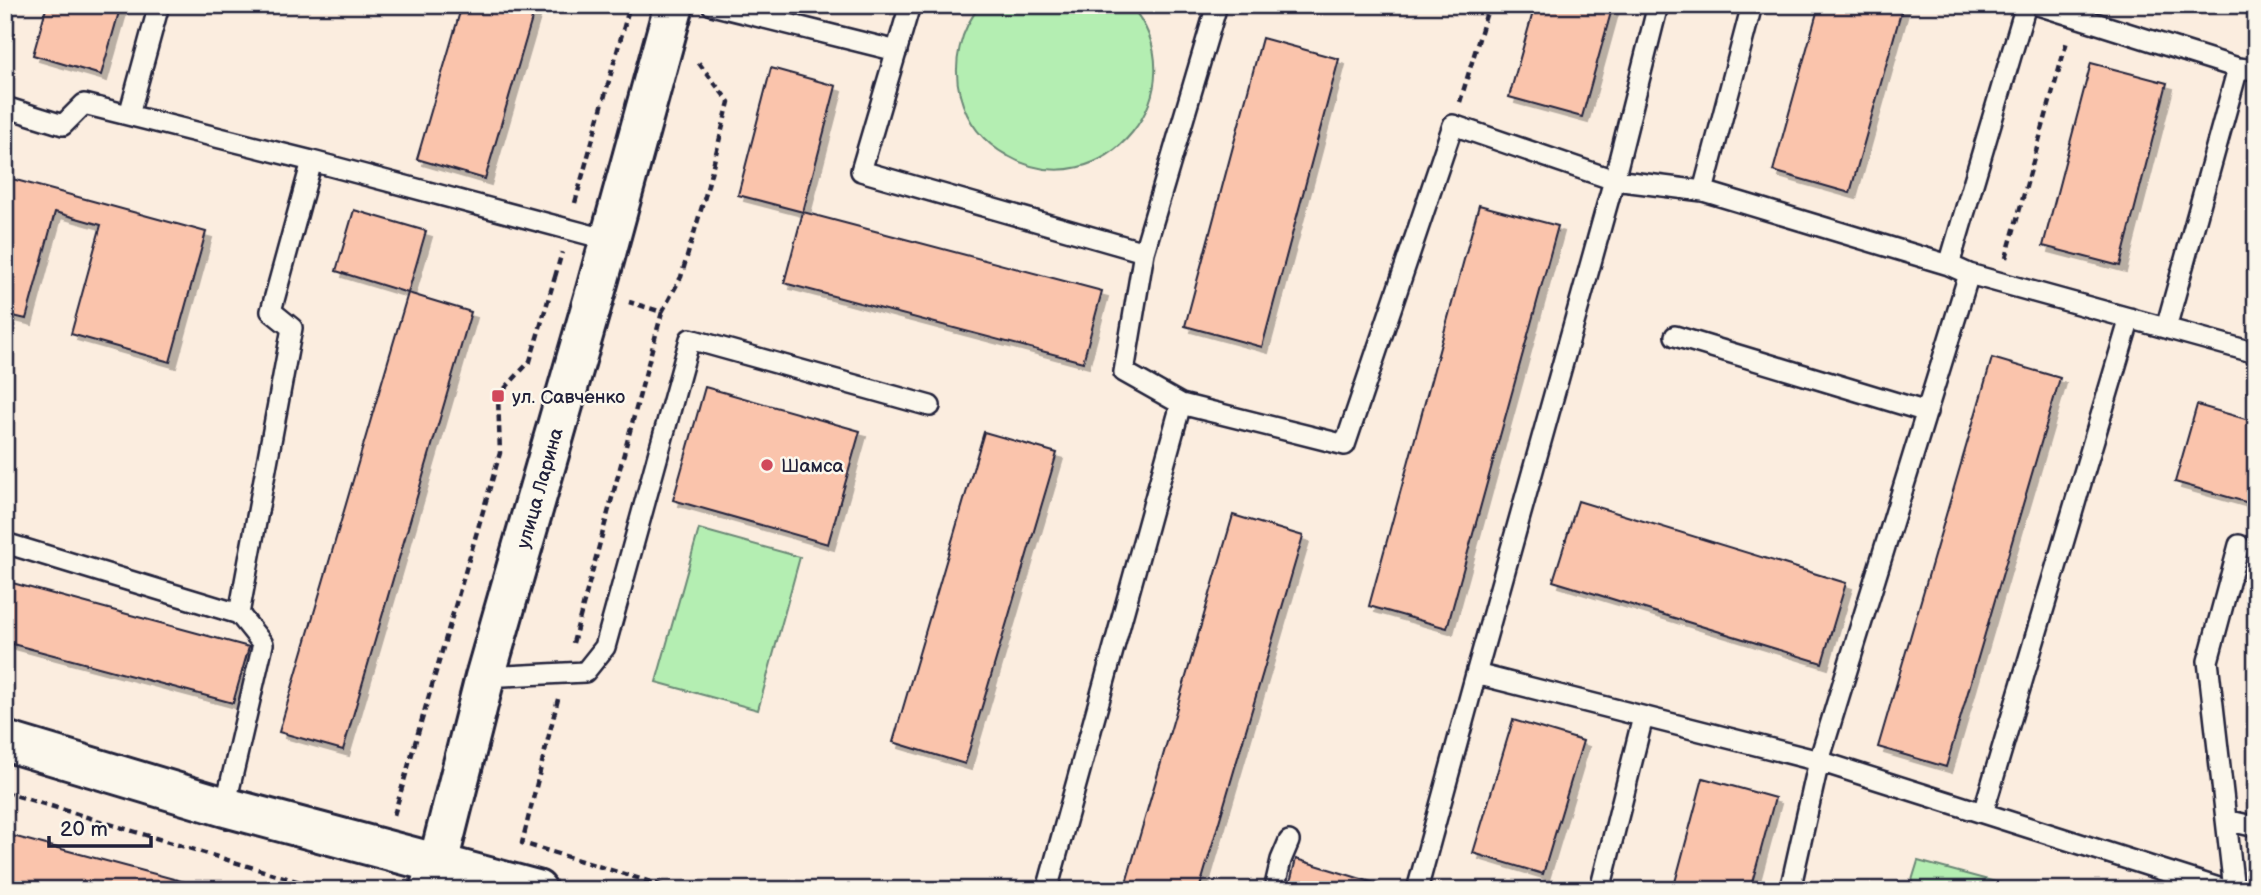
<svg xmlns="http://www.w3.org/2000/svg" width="2261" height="895" font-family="'Balsamiq Sans',sans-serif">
<defs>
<filter id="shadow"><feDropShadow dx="6" dy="6" stdDeviation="0" flood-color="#0004"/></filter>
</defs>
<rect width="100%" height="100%" fill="#fbeddf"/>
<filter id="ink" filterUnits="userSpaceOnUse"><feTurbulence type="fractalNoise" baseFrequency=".0143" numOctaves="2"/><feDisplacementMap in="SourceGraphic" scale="14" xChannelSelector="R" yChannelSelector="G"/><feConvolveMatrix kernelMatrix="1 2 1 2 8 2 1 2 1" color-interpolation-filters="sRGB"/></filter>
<g filter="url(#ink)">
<path fill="#b4eeb2" stroke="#6b8876" stroke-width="2" d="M 981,5 L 1130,5 C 1203,88 1104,211 1008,156 C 984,143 967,122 960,95 C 952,64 960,29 981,5 Z
M 699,529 L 800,557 L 758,710 L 656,682 Z
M 1918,861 L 2025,890 L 1909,890 Z"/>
<path fill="#fac4ac" stroke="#22223b" stroke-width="2" filter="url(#shadow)" d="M 47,5 L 121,5 L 101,75 L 33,55 Z
M 462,5 L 536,5 L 485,179 L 417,159 Z
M 1535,5 L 1613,5 L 1582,117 L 1509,97 Z
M 1819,5 L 1903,5 L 1850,193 L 1773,171 Z
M 1262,38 L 1339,59 L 1262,347 L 1185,326 Z
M 2091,63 L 2167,83 L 2120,266 L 2043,246 Z
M 771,68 L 836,86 L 803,212 L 738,195 Z
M 5,177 L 206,232 L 170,362 L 71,334 L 101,225 L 55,212 L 26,319 L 5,314 Z
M 1479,205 L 1558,226 L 1447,628 L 1369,606 Z
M 354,210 L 426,231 L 408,293 L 336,271 Z
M 803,212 L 1102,291 L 1083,362 L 784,283 Z
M 408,293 L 471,312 L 343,750 L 279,732 Z
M 1992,358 L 2060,378 L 1946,767 L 1878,747 Z
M 705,387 L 860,431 L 828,544 L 673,500 Z
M 2197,405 L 2256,422 L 2256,505 L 2175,482 Z
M 984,432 L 1057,453 L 965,764 L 893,742 Z
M 1578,501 L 1846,583 L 1822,663 L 1553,581 Z
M 1233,515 L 1303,536 L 1199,890 L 1124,890 Z
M 5,581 L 249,647 L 233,703 L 5,642 Z
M 1513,720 L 1583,741 L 1543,874 L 1473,853 Z
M 1703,778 L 1775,798 L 1750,890 L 1673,890 Z
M 5,834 L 215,890 L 5,890 Z
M 1296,859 L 1391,888 L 1391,890 L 1288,890 Z"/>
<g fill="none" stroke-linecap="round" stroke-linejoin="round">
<g stroke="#22223b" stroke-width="24">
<path id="lane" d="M 712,5 L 897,51
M 910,5 L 861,171 L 1144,252 L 1124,372 L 1181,404 L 1345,445 L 1453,125 L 1614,180 L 1703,191 L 1949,265 L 1969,274 L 2256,353
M 2038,5 L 2238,68 L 2256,70
M 5,107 L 63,125 L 84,104 L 312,161
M 129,115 L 159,5
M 1703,191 L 1752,5
M 1144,252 L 1217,5
M 1949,265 L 2026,5
M 2166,328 L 2238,68
M 1675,336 L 1927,412
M 5,543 L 239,614 L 263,644 L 225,807
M 239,614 L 292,328 L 271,311 L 312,161 L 609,240
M 1476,674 L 1614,180 L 1658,5
M 485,677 L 585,672 L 605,647 L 690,339 L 930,406
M 1983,813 L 2130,318
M 2226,820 L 2256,827
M 1047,890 L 1181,404
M 1274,890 L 1281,860 L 1289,841
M 1417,890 L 1476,674 L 1819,761 L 2225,890
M 1600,890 L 1643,717
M 1790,890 L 1819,761 L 1969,274
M 2234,890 L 2208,661 L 2239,545"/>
</g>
<g stroke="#22223b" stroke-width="44">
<path id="street" d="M 5,741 L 225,807 L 537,890"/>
</g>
<g stroke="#22223b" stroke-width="44">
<path id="secondary" d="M 429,890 L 438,863 L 485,677 L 596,290 L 674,5"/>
</g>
<path stroke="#22223b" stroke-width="4.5" stroke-dasharray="7 5" stroke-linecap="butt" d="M 1460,102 L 1489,5
M 575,203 L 630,5
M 2006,258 L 2067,41
M 555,277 L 562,252
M 662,312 L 681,277 L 706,193 L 729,102 L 698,62
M 573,643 L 662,312 L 629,302
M 558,699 L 522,843 L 677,890
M 5,792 L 326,890
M 394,815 L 500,453 L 498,396 L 530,361 L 555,277 L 561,279"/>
<use href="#lane" stroke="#fbf7ec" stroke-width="19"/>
<use href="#street" stroke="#fbf7ec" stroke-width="38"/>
<use href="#secondary" stroke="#fbf7ec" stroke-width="38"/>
</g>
</g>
<g fill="#d1495b" stroke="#fbf7ec" stroke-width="2.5">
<rect x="491" y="389" width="14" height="14" rx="3.5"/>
<circle cx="767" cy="465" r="7"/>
</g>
<g text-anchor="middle" stroke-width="5" stroke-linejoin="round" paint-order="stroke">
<g font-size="19" fill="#22223b" stroke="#fbf7ec" text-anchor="start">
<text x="512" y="403">ул. Савченко</text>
<text x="781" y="472">Шамса</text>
</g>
<g font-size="19" fill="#22223b" stroke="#fbf7ec">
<text transform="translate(539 488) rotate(-74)" y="7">улица Ларина</text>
</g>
</g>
<rect width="2261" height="895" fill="none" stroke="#fbf7ec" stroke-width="28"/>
<rect x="14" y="14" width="2233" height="867" fill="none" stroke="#22223b" stroke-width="2.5" filter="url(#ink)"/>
<path d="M49 836v10h102v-10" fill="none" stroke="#22223b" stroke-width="3.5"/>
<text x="60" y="836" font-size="21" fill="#22223b" stroke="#fbf7ec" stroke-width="5" paint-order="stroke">20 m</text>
</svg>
